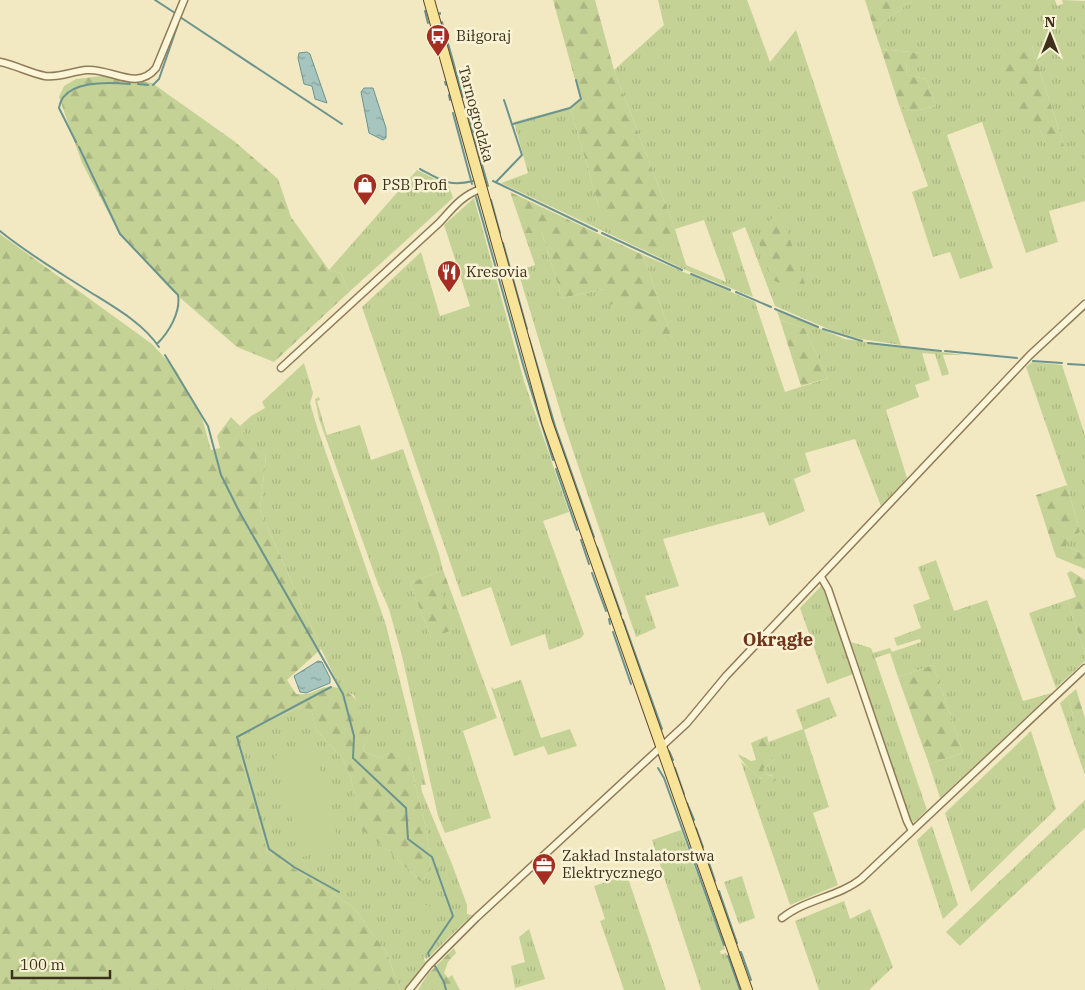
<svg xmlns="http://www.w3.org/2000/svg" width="1085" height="990" font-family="'IBM Plex Serif',serif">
<defs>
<pattern id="grass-tufts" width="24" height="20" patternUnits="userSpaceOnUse" patternTransform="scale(1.25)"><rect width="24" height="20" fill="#c5d296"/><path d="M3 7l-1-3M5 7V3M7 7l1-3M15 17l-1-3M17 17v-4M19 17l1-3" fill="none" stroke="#aab581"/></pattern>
<pattern id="forest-firs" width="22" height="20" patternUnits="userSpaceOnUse" patternTransform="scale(1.25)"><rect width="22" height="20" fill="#c5d296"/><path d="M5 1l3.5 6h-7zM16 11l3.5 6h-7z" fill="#aab581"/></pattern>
<pattern id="water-ripples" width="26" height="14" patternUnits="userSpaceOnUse" patternTransform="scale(1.25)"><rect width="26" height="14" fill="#a6c5bf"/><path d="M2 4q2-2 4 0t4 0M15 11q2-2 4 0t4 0" fill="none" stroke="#88a09b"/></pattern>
</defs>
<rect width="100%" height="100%" fill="#f2e9c3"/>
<path fill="url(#grass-tufts)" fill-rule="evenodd" d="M 658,0 L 747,0 L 770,62 L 796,30 L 901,345 L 861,339 L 833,331 L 775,306 L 745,227 L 732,233 L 753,297 L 688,271 L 501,183 L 528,173 L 514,122 L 570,107 L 599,207 L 675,229 L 614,70 L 664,25 ZM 704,220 L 726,281 L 726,282 L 686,265 L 675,229 Z
M 913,0 L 1055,0 L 1057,6 L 1063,4 L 1062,0 L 1085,1 L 1085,201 L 1049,211 L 1058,242 L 1026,253 L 982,122 L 947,135 L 993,268 L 960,279 L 950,252 L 933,257 L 912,192 L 928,186 L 899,105 L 913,111 L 936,106 L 926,79 L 907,75 L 906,59 L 920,53 L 881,49 L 874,29 ZM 1032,46 L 1064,146 L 1045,143 L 1039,126 Z
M 417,170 L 449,186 L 453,198 L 349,292 L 341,273 L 329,270 Z
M 474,198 L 524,381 L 569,512 L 543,521 L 584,634 L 581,638 L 549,650 L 545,634 L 511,646 L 491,587 L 462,597 L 362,307 L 421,252 L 440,316 L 470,306 L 444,225 Z
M 524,233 L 542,233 L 562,298 L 604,289 L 643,308 L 672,338 L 643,255 L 755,302 L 785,392 L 828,378 L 804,328 L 780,320 L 777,311 L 845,339 L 964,355 L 943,355 L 949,374 L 942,376 L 935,354 L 922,353 L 930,380 L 915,385 L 919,397 L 886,410 L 907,478 L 881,506 L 855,439 L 805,453 L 811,472 L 794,479 L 805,511 L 769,526 L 764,512 L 663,539 L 679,586 L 645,596 L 656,628 L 636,637 L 565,427 L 518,271 L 535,265 Z
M 1032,362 L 1062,365 L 1085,435 L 1085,555 L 1066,546 L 1066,540 L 1080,532 L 1067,485 L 1026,367 Z
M 304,363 L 313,393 L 310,403 L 318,430 L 386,625 L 426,785 L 421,785 L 422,792 L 452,864 L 467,905 L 467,914 L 472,915 L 428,958 L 426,959 L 423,956 L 426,964 L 406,990 L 400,990 L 387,953 L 353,907 L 267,851 L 239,749 L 244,732 L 300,707 L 312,712 L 316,730 L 343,759 L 351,778 L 362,829 L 389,851 L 421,882 L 431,869 L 427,833 L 409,757 L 389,753 L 380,758 L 363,751 L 368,733 L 354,695 L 341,690 L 321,649 L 260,510 L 266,456 L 239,441 L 244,431 L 240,426 L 251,416 L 265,408 L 262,402 Z
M 319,397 L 320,400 L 317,401 L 327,435 L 360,425 L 371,460 L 403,449 L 439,554 L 443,570 L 410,583 L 431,638 L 441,592 L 450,589 L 497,718 L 463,731 L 491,818 L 445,833 L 438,816 L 402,656 L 389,609 L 378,584 L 319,419 L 315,399 Z
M 936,560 L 954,611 L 987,600 L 1023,701 L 1052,693 L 940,798 L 929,764 L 963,753 L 933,665 L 898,677 L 890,653 L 875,658 L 927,810 L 914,822 L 910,820 L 851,642 L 871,648 L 873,653 L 890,648 L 892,652 L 921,642 L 920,639 L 897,646 L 894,638 L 921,628 L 913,605 L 930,599 L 918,567 Z
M 822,585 L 853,674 L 827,684 L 800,608 Z
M 1067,600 L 1085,653 L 1085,661 L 1056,688 L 1029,613 Z
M 521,680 L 541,738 L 570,729 L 577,746 L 548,755 L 544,746 L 514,756 L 491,687 L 494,689 Z
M 1068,696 L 1077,731 L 1085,730 L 1085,775 L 1060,703 Z
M 829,697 L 837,716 L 804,730 L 829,807 L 813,813 L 838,885 L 790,905 L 741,762 L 762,779 L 773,776 L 766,774 L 763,769 L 774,760 L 769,751 L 769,742 L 803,729 L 796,710 Z
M 1031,731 L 1056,809 L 971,892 L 945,813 Z
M 1085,800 L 1085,828 L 960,946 L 946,932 Z
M 932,826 L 958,905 L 943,919 L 917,840 Z
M 681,830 L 725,949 L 720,951 L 721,954 L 726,953 L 739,990 L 701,990 L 652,840 Z
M 626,875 L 629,881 L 666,990 L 624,990 L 600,921 L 605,919 L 594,886 Z
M 742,876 L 755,918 L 739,924 L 724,882 Z
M 844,901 L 850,919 L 870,909 L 893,967 L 869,990 L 819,990 L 795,921 Z
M 529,929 L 545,979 L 515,988 L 511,966 L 525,962 L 519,937 Z"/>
<path fill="url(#forest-firs)" d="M 553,0 L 595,0 L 614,70 L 675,229 L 662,251 L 625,237 L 599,207 L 570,107 L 580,98 Z
M 865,0 L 913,0 L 874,29 Z
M 1032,46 L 1064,146 L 1054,149 L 1045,143 L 1039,126 L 1023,127 L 1004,67 Z
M 881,49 L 920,53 L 921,61 L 906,59 L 907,75 L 926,79 L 936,106 L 913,111 L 899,105 Z
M 102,76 L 152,83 L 234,141 L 278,179 L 291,217 L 329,270 L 341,273 L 349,292 L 274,362 L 237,347 L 171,290 L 119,233 L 82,163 L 59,97 L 64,86 L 76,79 Z
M 510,192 L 643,255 L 672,338 L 654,343 L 643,309 L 629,311 L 625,300 L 610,305 L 604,289 L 562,298 L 542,233 L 524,233 Z
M 779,207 L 808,293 L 772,280 L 758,240 Z
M 0,234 L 152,344 L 176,370 L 202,418 L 211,450 L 220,448 L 217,436 L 231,417 L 244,430 L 240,441 L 266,456 L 260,510 L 321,649 L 287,680 L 296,694 C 314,696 315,688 329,687 C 352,685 367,711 368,732 C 368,738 364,745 363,751 L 380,758 C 391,751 397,751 409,757 L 427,833 L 431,869 L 421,882 L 389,851 L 361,829 L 351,778 L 343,759 L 316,730 L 312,712 L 300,707 L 244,732 L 239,749 L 267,851 L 353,907 L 387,953 L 400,990 L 0,990 Z
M 780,320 L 804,328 L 828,378 L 801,386 Z
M 1067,485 L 1080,532 L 1067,540 L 1066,546 L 1085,555 L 1085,569 L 1056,557 L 1036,495 Z
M 443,570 L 450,589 L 441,593 L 455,629 L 431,638 L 410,583 Z
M 1071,571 L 1085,580 L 1085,653 L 1067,600 L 1076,597 L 1067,573 Z
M 933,665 L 963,753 L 929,764 L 898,677 Z
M 1076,689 L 1085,718 L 1085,730 L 1077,731 L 1068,696 Z
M 767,736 C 770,745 769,751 774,760 L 763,769 L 766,774 L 775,778 L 776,780 L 772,783 C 761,781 742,764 738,754 L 751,761 L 756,760 L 751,743 Z
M 454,948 L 456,953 L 448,962 L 444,973 L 448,978 L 452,975 L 460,990 L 418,990 L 428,974 Z"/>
<path fill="#c5d296" d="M 314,746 L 340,847 L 302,857 L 275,756 Z
M 419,904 L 430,906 L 427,930 L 415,928 Z"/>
<path fill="url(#water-ripples)" stroke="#6b948e" d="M 307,52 L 310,54 L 327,103 L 315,99 L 312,86 L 304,84 L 298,58 L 299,53 Z
M 364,88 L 373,88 L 386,128 L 386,138 L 383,140 L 369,133 L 361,92 Z
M 318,661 L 322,662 L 330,678 L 330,683 L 306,693 L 300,692 L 294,676 Z"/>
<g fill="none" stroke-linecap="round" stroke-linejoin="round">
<path stroke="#6b948e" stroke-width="2" d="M 155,0 L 175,13
M 425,11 L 428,23
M 440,13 L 440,14
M 180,17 L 342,124
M 442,22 L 463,97
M 445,82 L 446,85
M 138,84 L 148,85
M 153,85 L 159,79 L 178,24
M 449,95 L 450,100
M 466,108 L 488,186
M 453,113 L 472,184
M 513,124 L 570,108 L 581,99 L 576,80
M 76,142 L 59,108 C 63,79 109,82 130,84
M 79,147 L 120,234 L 178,295 C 181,312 169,332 157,344
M 420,169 C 441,180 449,187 473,181
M 493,181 L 597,231
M 496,182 L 522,155 L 504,100
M 476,197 L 524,368 L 553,460
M 491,200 L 500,233
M 0,231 C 28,254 59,272 90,292 C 114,307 143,323 159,347
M 602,233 L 682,270
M 503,243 L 527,329
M 691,274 L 730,290
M 736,292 L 771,307
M 775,309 L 818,327
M 823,329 L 862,341
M 529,338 L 555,426 L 594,537
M 868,343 L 941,351
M 945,351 L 1017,358
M 165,355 L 208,426 L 221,475 L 239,511 L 343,694 L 354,736 L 353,758 L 406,808 L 408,839 L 432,857 L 453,916 L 428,953 L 429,956
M 1033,361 L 1062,363
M 1068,364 L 1085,365
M 556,469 L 577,530
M 581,540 L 589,564
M 597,547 L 621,614
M 592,573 L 606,611
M 609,619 L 610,624
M 623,620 L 662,729
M 613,632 L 631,684
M 331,687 L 237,737 L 269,849 L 294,867 L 339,892
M 669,751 L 673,760
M 658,768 L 664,778 L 724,945
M 675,768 L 684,794
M 687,803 L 694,820
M 696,828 L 703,847
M 706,854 L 715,881
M 719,891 L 737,943
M 741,952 L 751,980
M 728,956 L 740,990
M 435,966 L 444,982 L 446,990"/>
<g stroke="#8f7b58" stroke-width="9">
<path id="street" d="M 0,62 C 15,65 30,73 45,76 C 59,78 73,71 87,70 C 111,68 137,92 156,68 L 184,0
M 281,368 L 439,223 C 452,209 462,195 481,189
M 821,577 L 828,589 L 907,821 L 912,831
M 782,918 C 806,899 838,897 861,879 L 1085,668
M 409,990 L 429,965 L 476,918 L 687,723 L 726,676 L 1030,355 L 1085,304"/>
</g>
<g stroke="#5c472c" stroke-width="12">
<path id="primary" d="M 429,0 L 547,422 L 747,990"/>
</g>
<use href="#street" stroke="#fcf5d8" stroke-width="6"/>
<use href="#primary" stroke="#f8e498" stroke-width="10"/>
</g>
<defs>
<g id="bus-pin" transform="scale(1.25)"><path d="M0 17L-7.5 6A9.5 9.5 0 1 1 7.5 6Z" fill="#a42e22" stroke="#f9f2d4"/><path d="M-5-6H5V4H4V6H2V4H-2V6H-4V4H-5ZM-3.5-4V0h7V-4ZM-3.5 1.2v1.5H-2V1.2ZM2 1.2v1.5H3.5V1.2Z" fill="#fff"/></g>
<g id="shop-pin" transform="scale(1.25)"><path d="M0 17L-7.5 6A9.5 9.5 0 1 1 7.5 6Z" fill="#a42e22" stroke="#f9f2d4"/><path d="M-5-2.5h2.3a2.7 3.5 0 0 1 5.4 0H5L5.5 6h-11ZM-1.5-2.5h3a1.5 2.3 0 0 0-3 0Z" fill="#fff"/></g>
<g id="restaurant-pin" transform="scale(1.25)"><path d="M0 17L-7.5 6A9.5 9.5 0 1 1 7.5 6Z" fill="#a42e22" stroke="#f9f2d4"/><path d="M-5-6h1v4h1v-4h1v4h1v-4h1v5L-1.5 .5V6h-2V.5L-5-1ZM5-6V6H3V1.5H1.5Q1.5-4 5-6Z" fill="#fff"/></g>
<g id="office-pin" transform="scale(1.25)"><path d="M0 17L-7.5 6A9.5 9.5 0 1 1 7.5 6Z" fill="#a42e22" stroke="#f9f2d4"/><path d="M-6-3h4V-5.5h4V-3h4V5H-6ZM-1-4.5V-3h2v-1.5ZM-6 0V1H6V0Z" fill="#fff"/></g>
</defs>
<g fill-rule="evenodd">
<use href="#bus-pin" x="438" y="36"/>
<use href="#shop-pin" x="365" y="185"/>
<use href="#restaurant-pin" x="449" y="272"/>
<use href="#office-pin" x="544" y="865"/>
</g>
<g text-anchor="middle" stroke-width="5" stroke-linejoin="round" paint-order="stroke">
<g font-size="15" fill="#3d301d" stroke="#f9f2d4" text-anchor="start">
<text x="456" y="41">Biłgoraj</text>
<text x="382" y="190">PSB Profi</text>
<text x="466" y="277">Kresovia</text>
<text x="562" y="861">Zakład Instalatorstwa<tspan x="562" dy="17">Elektrycznego</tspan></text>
</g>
<g font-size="15" fill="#3d301d" stroke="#f9f2d4">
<text transform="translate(476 114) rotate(75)" y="5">Tarnogrodzka</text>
</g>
<g font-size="18" font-weight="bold" fill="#6e3318" stroke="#f9f2d4">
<text x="778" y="646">Okrągłe</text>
</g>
</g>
<g transform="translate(1050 35)" stroke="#f9f2d4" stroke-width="4" paint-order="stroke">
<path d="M0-4L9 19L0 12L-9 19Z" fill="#3d301d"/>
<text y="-8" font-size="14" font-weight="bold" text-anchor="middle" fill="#3d301d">N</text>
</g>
<path d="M12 970v8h98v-8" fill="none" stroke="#3d301d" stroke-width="2.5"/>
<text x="20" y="970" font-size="15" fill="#3d301d" stroke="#f9f2d4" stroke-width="4" paint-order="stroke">100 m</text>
</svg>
